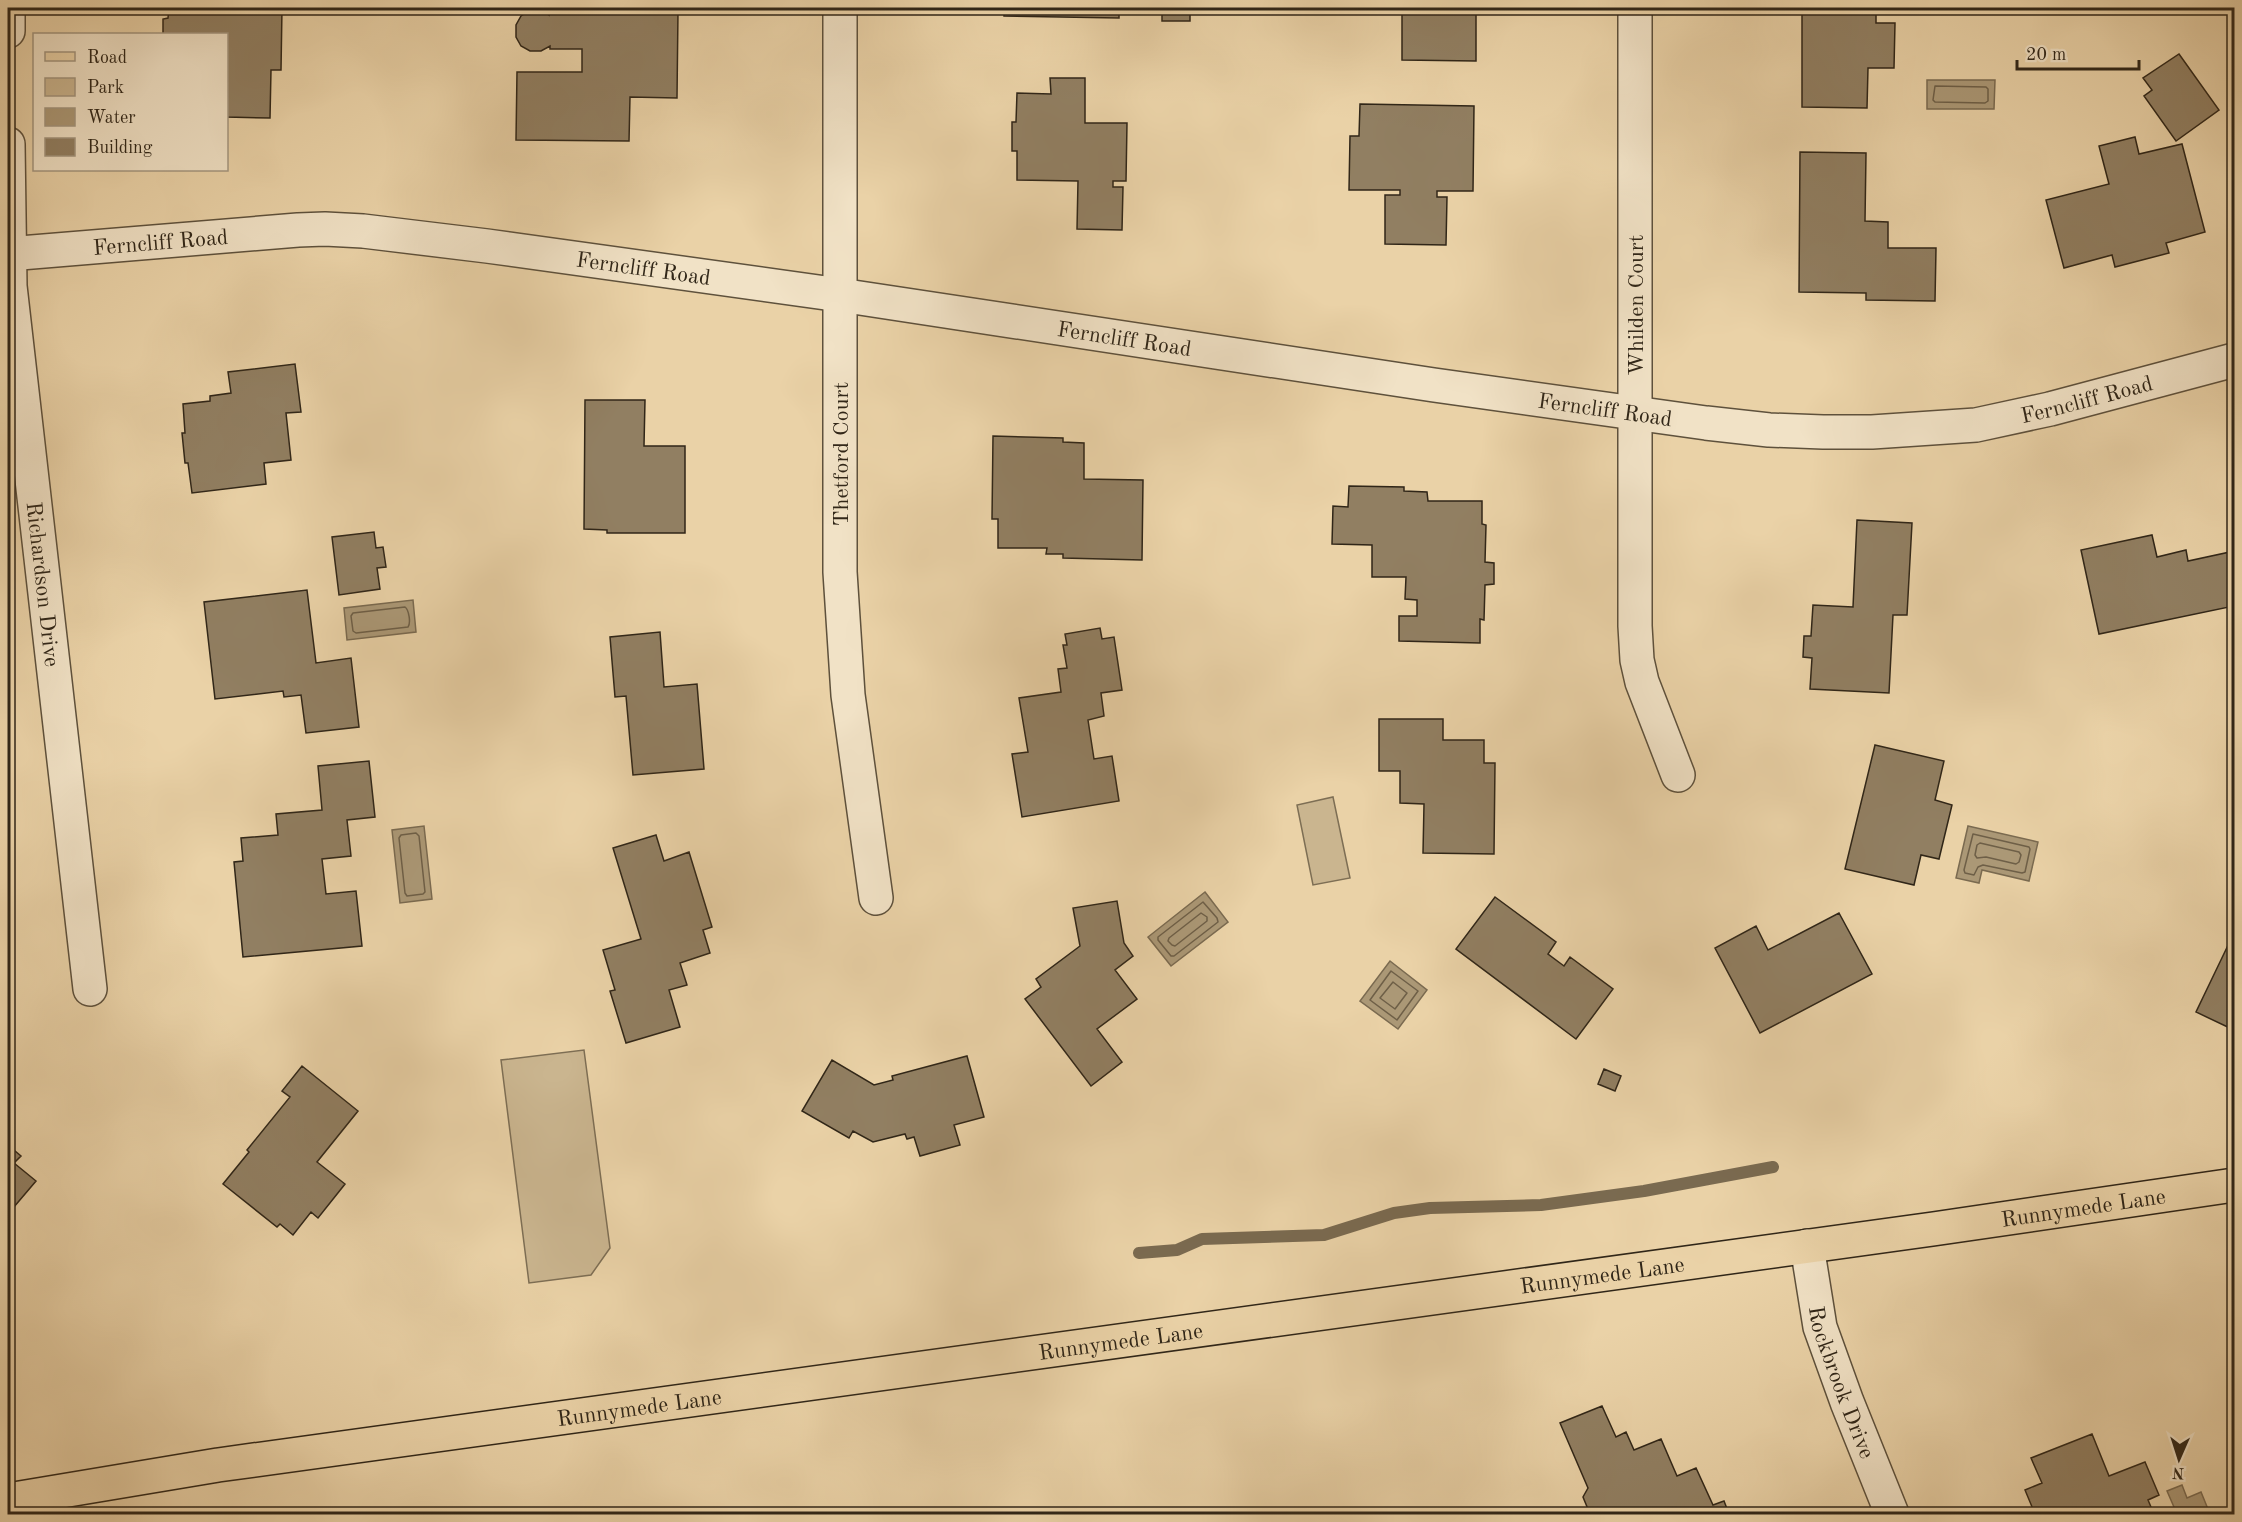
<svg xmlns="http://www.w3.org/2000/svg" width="2242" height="1522" font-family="'Old Standard TT',serif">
<rect width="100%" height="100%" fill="#ead2a7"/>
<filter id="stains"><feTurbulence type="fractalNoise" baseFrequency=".00333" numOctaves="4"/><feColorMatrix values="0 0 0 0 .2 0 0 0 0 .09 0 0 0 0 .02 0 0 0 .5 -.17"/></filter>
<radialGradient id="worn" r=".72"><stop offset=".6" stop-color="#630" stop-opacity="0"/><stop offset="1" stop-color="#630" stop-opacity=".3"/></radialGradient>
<path fill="#cab58f" stroke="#7d6e54" stroke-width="1.5" d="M 1333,797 L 1350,878 L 1313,885 L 1297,805 Z
M 584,1050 L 610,1248 L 591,1275 L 529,1283 L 501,1060 Z"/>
<path fill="#ab9876" stroke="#7a6a50" stroke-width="1.5" d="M 1927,80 L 1995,80 L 1994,109 L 1927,109 Z
M 413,600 L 416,632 L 347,640 L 344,608 Z
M 424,826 L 432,899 L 400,903 L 392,830 Z
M 1968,826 L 2038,842 L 2029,881 L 1982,870 L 1979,883 L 1956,878 Z
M 1205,892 L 1228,922 L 1171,966 L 1148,937 Z
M 1390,961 L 1427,990 L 1398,1029 L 1360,1001 Z
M 2182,1485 L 2187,1498 L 2201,1492 L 2210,1514 L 2177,1514 L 2167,1491 Z"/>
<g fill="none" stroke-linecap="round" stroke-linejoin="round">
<path stroke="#6e5f47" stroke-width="1.5" d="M 1935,86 L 1986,87 L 1988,89 L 1988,101 L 1985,103 L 1935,102 L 1933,100 Z
M 405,607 C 409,610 411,623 408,627 L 356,633 L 353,631 L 351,616 L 353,613 Z
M 416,833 L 419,836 L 425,892 L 423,894 L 407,896 L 405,893 L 399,838 L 401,835 Z
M 1973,834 L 2029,847 L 2030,849 L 2025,872 L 2022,873 L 1983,865 L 1978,867 L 1974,875 L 1965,873 L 1964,870 Z
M 1980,843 L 2019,852 L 2021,855 L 2019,862 L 2016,864 L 1986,857 L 1977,858 L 1975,855 L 1977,845 Z
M 1203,902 L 1217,918 L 1218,922 L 1174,956 L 1171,956 L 1158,940 L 1158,937 Z
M 1201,913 L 1207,917 L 1207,921 L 1175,946 L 1172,945 L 1168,941 L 1169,938 Z
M 1391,971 L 1418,991 L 1397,1020 L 1370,1000 Z
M 1393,982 L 1407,993 L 1395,1009 L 1380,998 Z"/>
<path stroke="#7a6a50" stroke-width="12" d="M 1139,1253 L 1177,1250 L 1202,1239 L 1324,1235 L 1394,1213 L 1430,1208 L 1541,1205 L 1644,1191 L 1773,1167"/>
</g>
<path fill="#917f62" stroke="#302618" stroke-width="1.5" d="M 169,8 L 282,8 L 281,70 L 271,70 L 270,118 L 226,117 L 226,34 L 163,34 L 163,19 L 168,18 Z
M 1004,8 L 1119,8 L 1119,18 L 1004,16 Z
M 1162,8 L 1190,8 L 1190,21 L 1162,21 Z
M 1402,8 L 1476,8 L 1476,61 L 1402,60 Z
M 1802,8 L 1876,8 L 1876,23 L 1895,23 L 1894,68 L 1868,68 L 1867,108 L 1802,107 Z
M 549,9 L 678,11 L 677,98 L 630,97 L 629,141 L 516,140 L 517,72 L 582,72 L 582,49 L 550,49 L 550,46 L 541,51 L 530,51 L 521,46 L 516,37 L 516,25 L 521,16 L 530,10 L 543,11 L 549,15 Z
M 2179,54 L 2219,110 L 2176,141 L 2144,96 L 2152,90 L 2143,78 Z
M 1050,78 L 1085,78 L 1085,123 L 1127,123 L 1126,181 L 1113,181 L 1113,187 L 1123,187 L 1122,230 L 1077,229 L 1078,181 L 1017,180 L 1017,151 L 1012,151 L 1012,122 L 1016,122 L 1017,93 L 1051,94 Z
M 1360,104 L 1474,106 L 1473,191 L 1437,191 L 1437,197 L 1447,197 L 1446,245 L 1385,244 L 1385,195 L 1400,195 L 1400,190 L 1349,190 L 1350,136 L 1359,136 Z
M 2135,137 L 2139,154 L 2182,144 L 2205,232 L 2166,243 L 2169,253 L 2115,267 L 2112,255 L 2064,268 L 2046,200 L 2109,184 L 2099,146 Z
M 1800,152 L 1866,153 L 1865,221 L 1888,222 L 1888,248 L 1936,248 L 1935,301 L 1866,300 L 1866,293 L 1799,292 Z
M 295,364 L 301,412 L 286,413 L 291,460 L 264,463 L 266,484 L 192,493 L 188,463 L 185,463 L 182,433 L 185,433 L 183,404 L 210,401 L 210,396 L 231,393 L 228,372 Z
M 585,400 L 645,400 L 644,446 L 685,446 L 685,533 L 607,533 L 607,530 L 584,529 Z
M 993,436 L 1063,438 L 1063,442 L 1084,443 L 1084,479 L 1143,480 L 1142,560 L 1063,558 L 1063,554 L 1046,554 L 1047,548 L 998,548 L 998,519 L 992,519 Z
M 1349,486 L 1404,487 L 1404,491 L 1427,492 L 1428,501 L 1482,501 L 1482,524 L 1486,525 L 1485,562 L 1494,563 L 1494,584 L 1485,585 L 1484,620 L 1480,619 L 1480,643 L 1399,641 L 1399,616 L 1417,616 L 1417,600 L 1405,599 L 1406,577 L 1372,577 L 1372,545 L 1332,544 L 1333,506 L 1348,507 Z
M 1857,520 L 1912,523 L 1907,615 L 1893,615 L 1889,693 L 1810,689 L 1812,658 L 1803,657 L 1804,636 L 1811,636 L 1813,605 L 1853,607 Z
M 374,532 L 376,548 L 383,547 L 386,567 L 377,568 L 380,589 L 339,595 L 332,537 Z
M 2152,535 L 2157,557 L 2186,550 L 2188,561 L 2230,552 L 2234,575 L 2234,606 L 2099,634 L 2081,550 Z
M 307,590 L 316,663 L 351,658 L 359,727 L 306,733 L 301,695 L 284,697 L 283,691 L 215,699 L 204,602 Z
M 1100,628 L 1102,639 L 1114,637 L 1122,690 L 1101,693 L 1104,716 L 1088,720 L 1094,759 L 1112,756 L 1119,801 L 1022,817 L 1012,754 L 1028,752 L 1019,698 L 1061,692 L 1058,669 L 1067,668 L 1063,645 L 1067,645 L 1065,634 Z
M 660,632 L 664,687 L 697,684 L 704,769 L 633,775 L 626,696 L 615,697 L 610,637 Z
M 1379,719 L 1443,719 L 1443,740 L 1484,740 L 1484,763 L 1495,763 L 1494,854 L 1423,853 L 1424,804 L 1400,803 L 1400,771 L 1379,771 Z
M 1875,745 L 1944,761 L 1935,800 L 1952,805 L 1939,859 L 1921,855 L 1914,885 L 1845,869 Z
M 369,761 L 375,817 L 347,820 L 351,856 L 322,859 L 326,894 L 356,891 L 362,946 L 243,957 L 234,862 L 243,861 L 241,838 L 278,835 L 276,814 L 322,810 L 318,766 Z
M 656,835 L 664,861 L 689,852 L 712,927 L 703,930 L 710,953 L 680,963 L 687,985 L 669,990 L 680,1027 L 626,1043 L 610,991 L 615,990 L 603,950 L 641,939 L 613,848 Z
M 1495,897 L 1556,942 L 1548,954 L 1564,966 L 1570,957 L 1613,989 L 1576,1039 L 1456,949 Z
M 1117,901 L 1124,943 L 1133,956 L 1115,970 L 1137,999 L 1097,1029 L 1122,1062 L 1091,1086 L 1025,999 L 1041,987 L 1036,979 L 1080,946 L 1073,908 Z
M 1839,913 L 1872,974 L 1760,1033 L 1715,948 L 1756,926 L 1768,950 Z
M 2231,939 L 2234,941 L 2234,1030 L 2196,1012 Z
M 967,1056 L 984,1117 L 954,1125 L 960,1145 L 920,1156 L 914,1137 L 907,1139 L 905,1134 L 873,1142 L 853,1131 L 849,1138 L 802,1111 L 832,1060 L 874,1085 L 893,1080 L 892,1076 Z
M 302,1066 L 358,1111 L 317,1162 L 345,1184 L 318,1218 L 311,1212 L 293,1235 L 280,1224 L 277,1227 L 223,1184 L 249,1152 L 247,1150 L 290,1097 L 282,1091 Z
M 1604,1069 L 1621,1076 L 1615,1091 L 1598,1084 Z
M 8,1145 L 21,1156 L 14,1163 L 36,1181 L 8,1214 Z
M 1602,1406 L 1616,1437 L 1626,1432 L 1634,1450 L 1661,1439 L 1677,1476 L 1696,1468 L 1713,1505 L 1724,1501 L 1729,1514 L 1590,1514 L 1583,1497 L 1588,1488 L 1560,1423 Z
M 2092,1434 L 2109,1476 L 2145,1462 L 2159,1495 L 2148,1500 L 2154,1514 L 2040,1514 L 2039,1512 L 2035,1514 L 2025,1490 L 2042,1483 L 2031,1458 Z"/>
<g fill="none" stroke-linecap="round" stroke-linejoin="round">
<g stroke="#5e513c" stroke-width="36">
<g id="minor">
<path d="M 840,8 L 840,572 L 848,695 L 876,898"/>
<path d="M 1635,8 L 1635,626 L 1637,660 L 1642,682 L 1678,775"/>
<path d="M 8,31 L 8,8"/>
<path id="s1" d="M 8,144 L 10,286 L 90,989"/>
<path id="s2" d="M 8,254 L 298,230 L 325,229 L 363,231 L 487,246 L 840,295 L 1434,385 L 1706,423 L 1769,430 L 1823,432 L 1872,432 L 1976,425 L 2050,409 L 2234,360"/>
<path id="s3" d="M 1807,1246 L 1820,1327 L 1847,1402 L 1892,1514"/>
</g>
</g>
<g stroke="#302618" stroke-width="36">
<g id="primary">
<path id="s4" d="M 8,1500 L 218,1465 L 1933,1229 L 2234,1185"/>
</g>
</g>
<use href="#minor" stroke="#f1e2c6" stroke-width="33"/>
<use href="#primary" stroke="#ead2a7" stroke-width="33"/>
</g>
<g text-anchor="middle" stroke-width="6" stroke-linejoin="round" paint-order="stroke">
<g font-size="22" fill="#302618" stroke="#f1e2c6">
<text dy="8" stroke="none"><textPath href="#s2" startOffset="153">Ferncliff Road</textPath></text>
<text dy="8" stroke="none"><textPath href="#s2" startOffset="639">Ferncliff Road</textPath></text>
<text transform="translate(1635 305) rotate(-90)" y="8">Whilden Court</text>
<text dy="8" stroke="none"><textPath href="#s2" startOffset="1125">Ferncliff Road</textPath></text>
<text dy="8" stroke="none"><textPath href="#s2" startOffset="2097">Ferncliff Road</textPath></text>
<text dy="8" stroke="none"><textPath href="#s2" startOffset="1611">Ferncliff Road</textPath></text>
<text transform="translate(840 454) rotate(-90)" y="8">Thetford Court</text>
<text dy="8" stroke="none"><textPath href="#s1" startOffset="442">Richardson Drive</textPath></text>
<text dy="8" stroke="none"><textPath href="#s4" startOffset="2096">Runnymede Lane</textPath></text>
<text dy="8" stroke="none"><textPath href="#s4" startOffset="1610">Runnymede Lane</textPath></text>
<text dy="8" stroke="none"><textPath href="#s4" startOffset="1124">Runnymede Lane</textPath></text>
<text dy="8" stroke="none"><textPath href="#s3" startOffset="141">Rockbrook Drive</textPath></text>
<text dy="8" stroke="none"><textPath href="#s4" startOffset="638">Runnymede Lane</textPath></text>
</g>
</g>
<rect width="2242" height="1522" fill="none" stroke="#ead2a7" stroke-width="30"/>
<rect x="9" y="9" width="2224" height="1504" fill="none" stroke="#302618" stroke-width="3"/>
<rect x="15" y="15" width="2212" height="1492" fill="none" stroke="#302618" stroke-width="1.5"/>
<rect x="33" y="33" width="195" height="138" fill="#f1e2c6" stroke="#a49780" stroke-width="1.5"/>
<rect x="45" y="52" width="30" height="9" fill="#ead2a7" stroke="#a49780" stroke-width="1.5"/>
<text x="87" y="63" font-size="18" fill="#302618">Road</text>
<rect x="45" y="78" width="30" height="18" fill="#cab58f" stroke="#a49780" stroke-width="1.5"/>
<text x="87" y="93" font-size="18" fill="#302618">Park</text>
<rect x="45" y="108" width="30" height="18" fill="#ab9876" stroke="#a49780" stroke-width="1.5"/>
<text x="87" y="123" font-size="18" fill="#302618">Water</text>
<rect x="45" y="138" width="30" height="18" fill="#917f62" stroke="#a49780" stroke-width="1.5"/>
<text x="87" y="153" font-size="18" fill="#302618">Building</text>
<g transform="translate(2179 1459) rotate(183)" stroke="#f1e2c6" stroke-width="4.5" paint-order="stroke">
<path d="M0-4.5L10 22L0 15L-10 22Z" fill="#302618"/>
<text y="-9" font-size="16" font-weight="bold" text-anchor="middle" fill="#302618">N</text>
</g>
<path d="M2017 60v9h122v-9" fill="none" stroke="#302618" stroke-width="3"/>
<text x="2026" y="60" font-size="18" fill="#302618" stroke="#f1e2c6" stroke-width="4.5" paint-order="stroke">20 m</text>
<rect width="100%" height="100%" filter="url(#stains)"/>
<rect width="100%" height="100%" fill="url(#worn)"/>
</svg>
